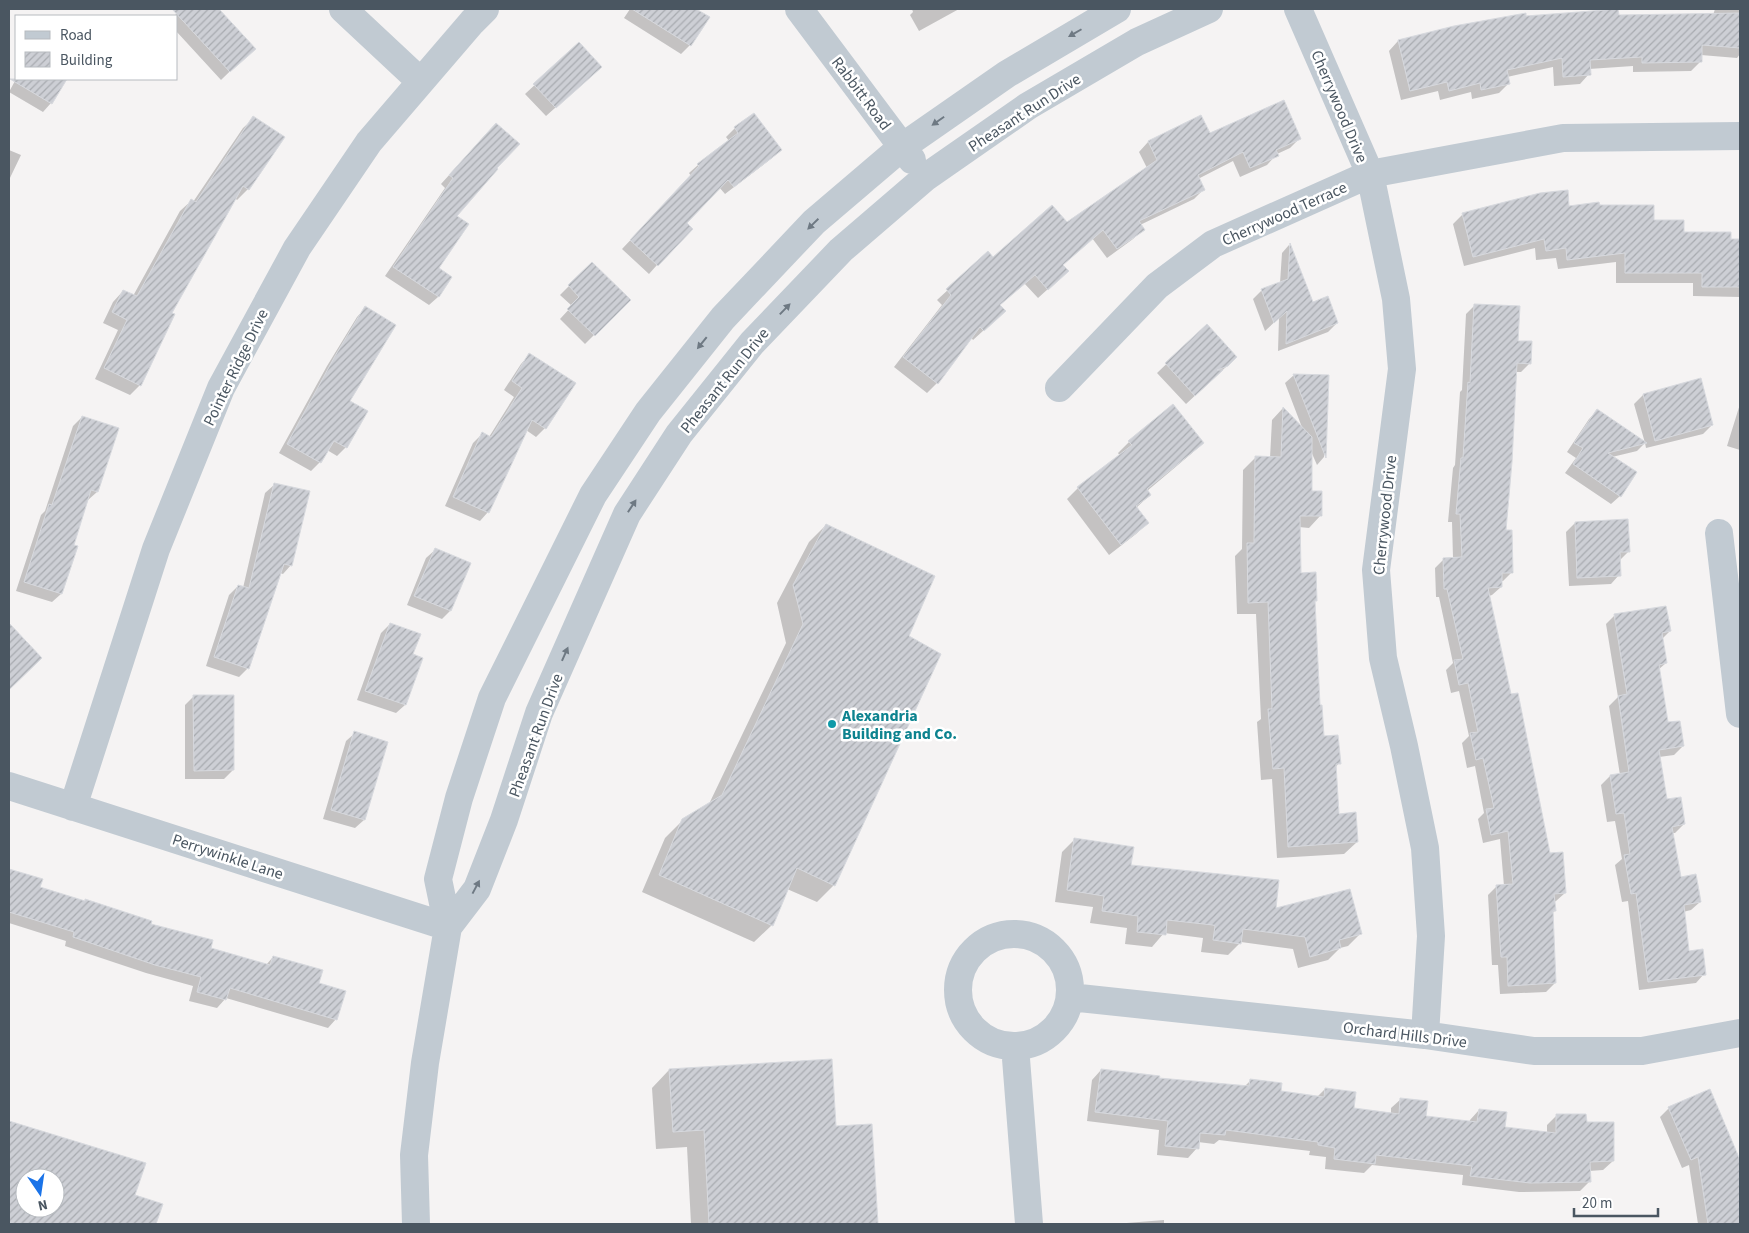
<svg xmlns="http://www.w3.org/2000/svg" width="1749" height="1233" font-family="'Source Sans 3',sans-serif">
<defs>
<pattern id="building-hatch" width="6" height="6" patternUnits="userSpaceOnUse" patternTransform="scale(1.25)"><rect width="6" height="6" fill="#cdcfd5"/><path d="M-1 1l2-2M0 6l6-6M5 7l2-2" fill="none" stroke="#a8abb0"/></pattern>
</defs>
<rect width="100%" height="100%" fill="#f5f3f3"/>
<path fill="#0003" fill-rule="evenodd" d="M 182,9 L 218,9 L 254,48 L 221,80 L 176,31 L 176,16 L 174,16 Z
M 630,9 L 694,9 L 708,18 L 690,45 L 681,54 L 624,18 Z
M 912,9 L 959,9 L 919,31 L 910,15 L 913,12 Z
M 1715,9 L 1740,9 L 1740,54 L 1737,58 L 1701,55 L 1701,61 L 1691,71 L 1633,72 L 1633,66 L 1589,69 L 1589,74 L 1580,84 L 1554,86 L 1553,67 L 1507,77 L 1509,83 L 1499,93 L 1472,99 L 1471,92 L 1440,100 L 1438,91 L 1401,100 L 1389,51 L 1398,41 L 1525,17 L 1713,15 Z
M 579,44 L 592,75 L 546,116 L 525,94 Z
M 16,79 L 66,79 L 51,103 L 43,112 L 9,92 Z
M 1201,117 L 1209,134 L 1299,139 L 1290,148 L 1277,154 L 1267,165 L 1240,177 L 1233,161 L 1198,179 L 1204,189 L 1194,199 L 1140,225 L 1143,229 L 1133,239 L 1107,258 L 1092,238 L 1062,265 L 1058,280 L 1038,298 L 1024,283 L 999,305 L 995,320 L 973,340 L 971,337 L 937,383 L 927,393 L 894,367 L 942,305 L 937,300 L 988,253 L 993,259 L 1067,224 L 1147,168 L 1139,152 L 1148,142 Z
M 254,118 L 283,137 L 248,189 L 237,200 L 235,198 L 170,313 L 140,385 L 130,395 L 95,379 L 118,330 L 103,323 L 113,302 L 123,291 L 133,296 L 180,211 L 191,201 L 193,202 L 243,128 Z
M 735,128 L 781,150 L 772,158 L 725,194 L 719,187 L 685,223 L 657,265 L 649,274 L 622,249 L 691,176 L 689,173 L 698,165 L 729,141 L 726,137 Z
M 487,133 L 455,216 L 437,269 L 451,277 L 438,297 L 429,305 L 385,276 L 445,188 L 441,184 Z
M 9,150 L 21,155 L 9,180 Z
M 1599,206 L 1653,221 L 1683,233 L 1730,241 L 1740,241 L 1740,297 L 1693,296 L 1693,283 L 1616,283 L 1616,262 L 1558,269 L 1556,258 L 1536,260 L 1535,248 L 1464,266 L 1453,224 L 1463,214 Z
M 1289,245 L 1312,303 L 1337,323 L 1328,332 L 1278,351 L 1279,318 L 1265,331 L 1253,299 L 1262,290 L 1280,283 L 1282,253 Z
M 592,263 L 629,300 L 585,344 L 560,319 L 572,306 L 560,295 Z
M 1475,305 L 1517,342 L 1529,364 L 1521,372 L 1515,372 L 1504,531 L 1512,572 L 1503,581 L 1501,581 L 1501,587 L 1492,595 L 1489,596 L 1510,696 L 1549,854 L 1565,893 L 1556,901 L 1554,902 L 1555,911 L 1552,913 L 1555,983 L 1546,992 L 1500,994 L 1498,965 L 1492,965 L 1488,895 L 1496,887 L 1504,886 L 1500,839 L 1483,843 L 1478,819 L 1484,813 L 1475,766 L 1467,768 L 1462,743 L 1469,736 L 1459,691 L 1451,693 L 1446,670 L 1453,663 L 1439,597 L 1436,597 L 1435,568 L 1444,559 L 1453,558 L 1452,522 L 1448,522 L 1453,468 L 1455,465 L 1460,392 L 1462,390 L 1466,314 Z
M 365,308 L 349,401 L 366,411 L 346,447 L 337,456 L 327,450 L 320,462 L 311,471 L 279,453 L 327,366 L 357,317 Z
M 1206,326 L 1227,366 L 1186,404 L 1157,373 Z
M 529,355 L 545,428 L 536,437 L 526,430 L 488,512 L 480,521 L 445,506 L 473,443 L 482,434 L 489,437 L 514,397 L 504,390 L 521,364 Z
M 1294,375 L 1328,376 L 1324,457 L 1317,465 L 1310,449 L 1310,492 L 1321,515 L 1309,528 L 1299,527 L 1300,574 L 1314,602 L 1319,706 L 1323,738 L 1339,763 L 1335,768 L 1338,815 L 1357,842 L 1344,854 L 1277,858 L 1272,779 L 1261,780 L 1257,722 L 1261,719 L 1256,614 L 1237,614 L 1235,556 L 1242,549 L 1243,470 L 1255,458 L 1270,458 L 1272,420 L 1283,408 L 1303,430 L 1285,383 Z
M 1700,380 L 1712,425 L 1703,434 L 1646,448 L 1645,443 L 1637,451 L 1612,457 L 1620,496 L 1611,504 L 1565,473 L 1576,458 L 1567,452 L 1589,419 L 1597,411 L 1645,443 L 1634,404 L 1643,395 Z
M 1740,404 L 1740,450 L 1727,446 Z
M 82,417 L 118,429 L 97,492 L 88,500 L 72,545 L 61,594 L 52,602 L 16,591 L 41,515 L 45,511 L 73,426 Z
M 1129,442 L 1203,443 L 1191,454 L 1147,491 L 1150,495 L 1136,508 L 1147,523 L 1136,534 L 1109,555 L 1067,499 L 1078,488 L 1120,456 L 1118,453 Z
M 274,485 L 291,565 L 283,574 L 280,573 L 248,668 L 239,677 L 206,666 L 229,595 L 238,586 L 243,588 L 265,493 Z
M 1575,523 L 1629,551 L 1620,560 L 1619,575 L 1611,584 L 1569,586 L 1566,532 Z
M 826,525 L 907,637 L 834,885 L 817,902 L 787,889 L 772,925 L 754,942 L 642,892 L 665,838 L 683,820 L 709,804 L 786,643 L 777,603 L 809,542 Z
M 435,550 L 450,611 L 442,619 L 407,605 L 426,558 Z
M 1614,616 L 1670,631 L 1662,639 L 1666,663 L 1658,670 L 1667,724 L 1683,746 L 1674,755 L 1659,757 L 1666,801 L 1684,824 L 1675,833 L 1672,833 L 1680,879 L 1700,902 L 1691,910 L 1683,912 L 1688,952 L 1704,974 L 1696,983 L 1639,990 L 1628,901 L 1622,902 L 1615,865 L 1622,859 L 1615,821 L 1607,822 L 1601,785 L 1610,776 L 1620,775 L 1609,706 L 1618,697 L 1606,624 Z
M 390,624 L 411,655 L 422,659 L 405,705 L 396,713 L 357,700 L 381,633 Z
M 193,697 L 233,770 L 224,779 L 185,779 L 185,705 Z
M 355,733 L 364,820 L 355,828 L 323,819 L 346,741 Z
M 1075,839 L 1130,866 L 1360,934 L 1348,946 L 1340,948 L 1328,960 L 1298,968 L 1293,949 L 1241,942 L 1228,955 L 1201,952 L 1203,938 L 1164,933 L 1152,947 L 1125,944 L 1127,928 L 1090,923 L 1093,907 L 1055,902 L 1062,852 Z
M 9,870 L 41,880 L 39,888 L 149,924 L 210,949 L 266,965 L 273,957 L 318,984 L 336,1019 L 328,1028 L 226,998 L 217,1008 L 189,1001 L 193,986 L 146,973 L 65,946 L 66,941 L 9,923 Z
M 669,1070 L 835,1128 L 870,1125 L 876,1224 L 691,1224 L 687,1147 L 656,1149 L 652,1088 Z
M 1101,1070 L 1158,1079 L 1244,1087 L 1250,1081 L 1279,1092 L 1317,1097 L 1325,1089 L 1352,1110 L 1391,1114 L 1391,1108 L 1401,1099 L 1425,1117 L 1469,1123 L 1470,1120 L 1479,1110 L 1504,1128 L 1547,1133 L 1547,1125 L 1556,1116 L 1586,1123 L 1613,1161 L 1603,1170 L 1589,1171 L 1590,1181 L 1580,1191 L 1519,1192 L 1462,1185 L 1463,1175 L 1372,1165 L 1364,1173 L 1325,1169 L 1326,1157 L 1309,1155 L 1310,1151 L 1219,1140 L 1214,1144 L 1198,1142 L 1197,1148 L 1188,1158 L 1157,1155 L 1159,1130 L 1087,1121 L 1092,1080 Z
M 1669,1108 L 1738,1159 L 1740,1170 L 1740,1224 L 1698,1224 L 1689,1165 L 1682,1168 L 1660,1117 Z
M 9,1122 L 144,1164 L 133,1196 L 162,1204 L 155,1224 L 9,1224 ZM 25,1178 L 55,1178 L 55,1208 L 25,1208 Z
M 1164,1220 L 1164,1224 L 1114,1224 Z"/>
<path fill="url(#building-hatch)" stroke="#d7d9de" fill-rule="evenodd" d="M 172,9 L 219,9 L 256,49 L 230,72 Z
M 632,9 L 696,9 L 710,17 L 691,46 Z
M 1618,9 L 1619,15 L 1740,13 L 1740,48 L 1702,45 L 1702,62 L 1642,63 L 1642,57 L 1590,60 L 1591,75 L 1563,77 L 1562,58 L 1507,70 L 1510,84 L 1481,90 L 1480,83 L 1449,91 L 1447,82 L 1410,91 L 1398,40 L 1454,26 L 1526,13 L 1526,16 Z
M 579,42 L 602,67 L 556,108 L 533,84 Z
M 10,79 L 67,79 L 52,104 Z
M 1284,100 L 1301,139 L 1276,150 L 1279,156 L 1250,168 L 1243,152 L 1198,175 L 1205,190 L 1139,221 L 1145,230 L 1117,249 L 1103,230 L 1063,265 L 1069,271 L 1048,290 L 1035,275 L 1000,305 L 1006,311 L 984,331 L 980,327 L 938,384 L 903,357 L 951,295 L 946,289 L 988,251 L 993,257 L 1052,205 L 1067,222 L 1157,160 L 1148,141 L 1201,115 L 1210,133 Z
M 754,113 L 782,150 L 734,187 L 728,180 L 687,223 L 693,229 L 658,266 L 630,240 L 699,166 L 697,164 L 738,133 L 734,127 Z
M 253,116 L 285,137 L 249,190 L 243,186 L 172,313 L 175,314 L 141,386 L 104,368 L 127,320 L 112,312 L 123,290 L 137,296 L 191,199 L 196,202 Z
M 496,123 L 520,144 L 497,168 L 498,169 L 457,216 L 469,224 L 439,268 L 452,277 L 439,297 L 393,267 L 453,178 L 449,175 Z
M 1568,190 L 1569,206 L 1599,202 L 1600,205 L 1654,205 L 1654,220 L 1684,220 L 1684,232 L 1731,232 L 1731,239 L 1740,239 L 1740,287 L 1702,287 L 1702,273 L 1625,273 L 1625,253 L 1567,260 L 1566,248 L 1546,251 L 1544,239 L 1473,257 L 1462,213 L 1540,193 Z
M 1290,243 L 1313,302 L 1328,296 L 1338,323 L 1286,344 L 1287,311 L 1274,323 L 1261,289 L 1288,279 Z
M 592,262 L 631,300 L 595,336 L 567,309 L 579,297 L 568,285 Z
M 1474,304 L 1520,306 L 1518,341 L 1532,341 L 1531,364 L 1517,363 L 1512,462 L 1506,530 L 1512,530 L 1513,573 L 1502,573 L 1502,587 L 1488,588 L 1511,694 L 1518,693 L 1550,853 L 1563,852 L 1566,893 L 1554,894 L 1556,911 L 1553,911 L 1556,983 L 1508,986 L 1507,957 L 1501,957 L 1496,885 L 1513,884 L 1508,831 L 1491,835 L 1486,809 L 1494,808 L 1483,758 L 1476,760 L 1470,733 L 1478,732 L 1468,683 L 1459,685 L 1454,660 L 1463,659 L 1447,589 L 1444,589 L 1443,558 L 1462,557 L 1460,514 L 1456,514 L 1461,458 L 1463,458 L 1468,382 L 1470,383 Z
M 365,306 L 396,325 L 350,401 L 368,411 L 347,448 L 334,441 L 321,463 L 287,444 L 335,356 Z
M 1207,324 L 1237,357 L 1228,366 L 1217,370 L 1223,370 L 1195,396 L 1165,363 Z
M 529,353 L 576,383 L 546,429 L 532,420 L 489,513 L 453,497 L 482,432 L 491,437 L 522,388 L 512,381 Z
M 1293,374 L 1329,375 L 1326,458 Z
M 1701,378 L 1713,425 L 1655,441 L 1643,394 Z
M 1173,404 L 1204,443 L 1147,489 L 1151,495 L 1136,506 L 1149,523 L 1121,545 L 1077,487 L 1132,445 L 1128,441 Z
M 1283,407 L 1312,437 L 1312,491 L 1322,491 L 1322,516 L 1300,516 L 1301,573 L 1316,572 L 1317,601 L 1315,601 L 1320,705 L 1322,705 L 1324,736 L 1338,735 L 1341,764 L 1336,764 L 1339,814 L 1356,812 L 1358,842 L 1288,847 L 1284,768 L 1273,769 L 1268,709 L 1272,709 L 1268,602 L 1248,603 L 1247,543 L 1254,543 L 1255,456 L 1281,457 Z
M 1597,409 L 1647,443 L 1608,453 L 1637,472 L 1621,497 L 1573,464 L 1583,448 L 1574,443 Z
M 82,416 L 119,428 L 98,492 L 91,490 L 74,545 L 78,546 L 62,594 L 24,582 L 49,504 L 52,505 Z
M 274,483 L 310,491 L 292,566 L 284,564 L 249,669 L 214,657 L 238,585 L 249,588 Z
M 1628,519 L 1630,552 L 1620,552 L 1621,576 L 1577,578 L 1575,522 Z
M 826,524 L 935,576 L 909,636 L 941,654 L 835,886 L 797,868 L 773,926 L 659,875 L 682,819 L 722,795 L 803,624 L 793,585 Z
M 435,548 L 471,563 L 451,611 L 414,596 Z
M 1666,606 L 1671,631 L 1662,633 L 1667,663 L 1659,665 L 1668,722 L 1680,721 L 1684,746 L 1659,750 L 1667,799 L 1681,797 L 1685,824 L 1672,827 L 1681,877 L 1696,874 L 1701,902 L 1684,905 L 1689,951 L 1703,949 L 1706,975 L 1648,982 L 1636,893 L 1631,894 L 1624,855 L 1630,854 L 1624,813 L 1616,814 L 1610,775 L 1629,772 L 1618,696 L 1627,694 L 1614,614 Z
M 9,623 L 42,658 L 9,690 Z
M 390,623 L 421,634 L 413,654 L 423,658 L 406,705 L 365,691 Z
M 193,695 L 234,695 L 234,770 L 194,771 Z
M 354,731 L 388,742 L 365,820 L 331,810 Z
M 1074,838 L 1134,847 L 1131,865 L 1279,880 L 1276,908 L 1350,889 L 1362,934 L 1339,940 L 1341,948 L 1310,957 L 1305,937 L 1243,929 L 1241,944 L 1213,940 L 1215,926 L 1213,925 L 1167,920 L 1166,935 L 1137,932 L 1138,916 L 1102,911 L 1104,896 L 1067,890 Z
M 9,869 L 43,879 L 40,887 L 85,901 L 85,899 L 152,921 L 151,924 L 213,940 L 211,948 L 270,965 L 273,956 L 323,970 L 319,983 L 346,991 L 337,1020 L 230,988 L 226,1000 L 197,992 L 201,977 L 155,965 L 73,937 L 74,932 L 9,912 Z
M 832,1059 L 836,1126 L 872,1124 L 878,1224 L 709,1224 L 704,1130 L 673,1132 L 669,1069 Z
M 1101,1069 L 1160,1076 L 1159,1078 L 1249,1086 L 1250,1079 L 1282,1083 L 1281,1091 L 1324,1097 L 1325,1088 L 1356,1092 L 1354,1108 L 1399,1114 L 1400,1098 L 1428,1101 L 1426,1116 L 1477,1122 L 1479,1109 L 1507,1112 L 1505,1127 L 1556,1133 L 1556,1114 L 1586,1114 L 1587,1122 L 1614,1122 L 1614,1161 L 1590,1162 L 1591,1182 L 1530,1183 L 1470,1176 L 1472,1166 L 1376,1155 L 1375,1164 L 1334,1159 L 1335,1148 L 1318,1145 L 1318,1142 L 1226,1130 L 1225,1135 L 1200,1133 L 1199,1149 L 1165,1146 L 1168,1121 L 1095,1112 Z
M 1710,1089 L 1740,1160 L 1740,1224 L 1708,1224 L 1698,1157 L 1691,1160 L 1668,1107 Z
M 9,1121 L 146,1163 L 135,1195 L 163,1204 L 156,1224 L 9,1224 ZM 25,1178 L 55,1178 L 55,1208 L 25,1208 Z"/>
<g fill="none" stroke-linecap="round" stroke-linejoin="round">
<path stroke="#c1cad2" stroke-width="28" d="M 343,9 L 420,81
M 799,9 L 912,160
M 1298,9 L 1370,174 L 1396,299 L 1402,369 L 1376,570 L 1383,658 L 1404,746 L 1425,848 L 1431,936 L 1425,1035
M 1059,388 L 1157,286 L 1213,244 L 1370,174 L 1563,138 L 1740,136
M 1719,533 L 1740,714
M 9,786 L 448,927
M 73,807 L 156,549 L 221,388 L 297,248 L 369,142 L 472,22 L 485,9
M 448,927 L 477,889 L 504,820 L 539,713 L 627,514 L 679,434 L 752,343 L 841,250 L 926,177 L 1028,106 L 1137,42 L 1209,9
M958 990a56 56 0 1 1 112 0a56 56 0 1 1-112 0Z
M 1070,997 L 1425,1035 L 1534,1051 L 1642,1051 L 1740,1033
M 1015,1046 L 1029,1224
M 416,1224 L 414,1155 L 425,1063 L 448,927 L 438,879 L 459,798 L 492,698 L 593,495 L 648,412 L 723,318 L 814,222 L 902,147 L 1007,74 L 1117,9"/>
</g>
<defs><path id="oneway-solid" d="M-6-.8H1V-3.2L6.5 0L1 3.2V.8H-6Z" transform="scale(1.25)"/></defs>
<g fill="#6e7983">
<use href="#oneway-solid" transform="translate(1075 33) rotate(150)"/>
<use href="#oneway-solid" transform="translate(938 121) rotate(145)"/>
<use href="#oneway-solid" transform="translate(813 224) rotate(136)"/>
<use href="#oneway-solid" transform="translate(785 309) rotate(-46)"/>
<use href="#oneway-solid" transform="translate(702 343) rotate(129)"/>
<use href="#oneway-solid" transform="translate(632 506) rotate(-57)"/>
<use href="#oneway-solid" transform="translate(565 654) rotate(-66)"/>
<use href="#oneway-solid" transform="translate(476 887) rotate(-62)"/>
</g>
<circle fill="#0f9aa8" stroke="#fff" stroke-width="2" cx="832" cy="724" r="5"/>
<g text-anchor="middle" stroke-width="5" stroke-linejoin="round" paint-order="stroke">
<g font-size="16" fill="#4a5661" stroke="#fff">
<text transform="translate(862 93) rotate(53)" y="6">Rabbitt Road</text>
<text transform="translate(1340 106) rotate(67)" y="6">Cherrywood Drive</text>
<text transform="translate(1024 112) rotate(-33)" y="6">Pheasant Run Drive</text>
<text transform="translate(1284 213) rotate(-24)" y="6">Cherrywood Terrace</text>
<text transform="translate(235 367) rotate(-64)" y="6">Pointer Ridge Drive</text>
<text transform="translate(724 380) rotate(-51)" y="6">Pheasant Run Drive</text>
<text transform="translate(1384 515) rotate(-84)" y="6">Cherrywood Drive</text>
<text transform="translate(535 735) rotate(-70)" y="6">Pheasant Run Drive</text>
<text transform="translate(228 856) rotate(18)" y="6">Perrywinkle Lane</text>
<text transform="translate(1405 1034) rotate(7)" y="6">Orchard Hills Drive</text>
</g>
<g font-size="16" font-weight="bold" fill="#0d838f" stroke="#fff" text-anchor="start">
<text x="842" y="721">Alexandria<tspan x="842" dy="18">Building and Co.</tspan></text>
</g>
</g>
<rect width="1749" height="1233" fill="none" stroke="#4a5661" stroke-width="20"/>
<rect x="15" y="15" width="162" height="65" fill="#ffffff" stroke="#b7bbc0"/>
<rect x="25" y="31" width="25" height="8" fill="#c1cad2" stroke="#b7bbc0"/>
<text x="60" y="40" font-size="15" fill="#4a5661">Road</text>
<rect x="25" y="52" width="25" height="15" fill="url(#building-hatch)" stroke="#b7bbc0"/>
<text x="60" y="65" font-size="15" fill="#4a5661">Building</text>
<g transform="translate(40 1193) rotate(167)"><circle r="24" fill="#ffffff" stroke="#b7bbc0"/>
<path d="M0-4L9 19L0 12L-9 19Z" fill="#1a73e8"/>
<text y="-8" font-size="14" font-weight="bold" text-anchor="middle" fill="#4a5661">N</text>
</g>
<path d="M1574 1208v8h84v-8" fill="none" stroke="#4a5661" stroke-width="2.5"/>
<text x="1582" y="1208" font-size="15" fill="#4a5661" stroke="#ffffff" stroke-width="4" paint-order="stroke">20 m</text>
</svg>
